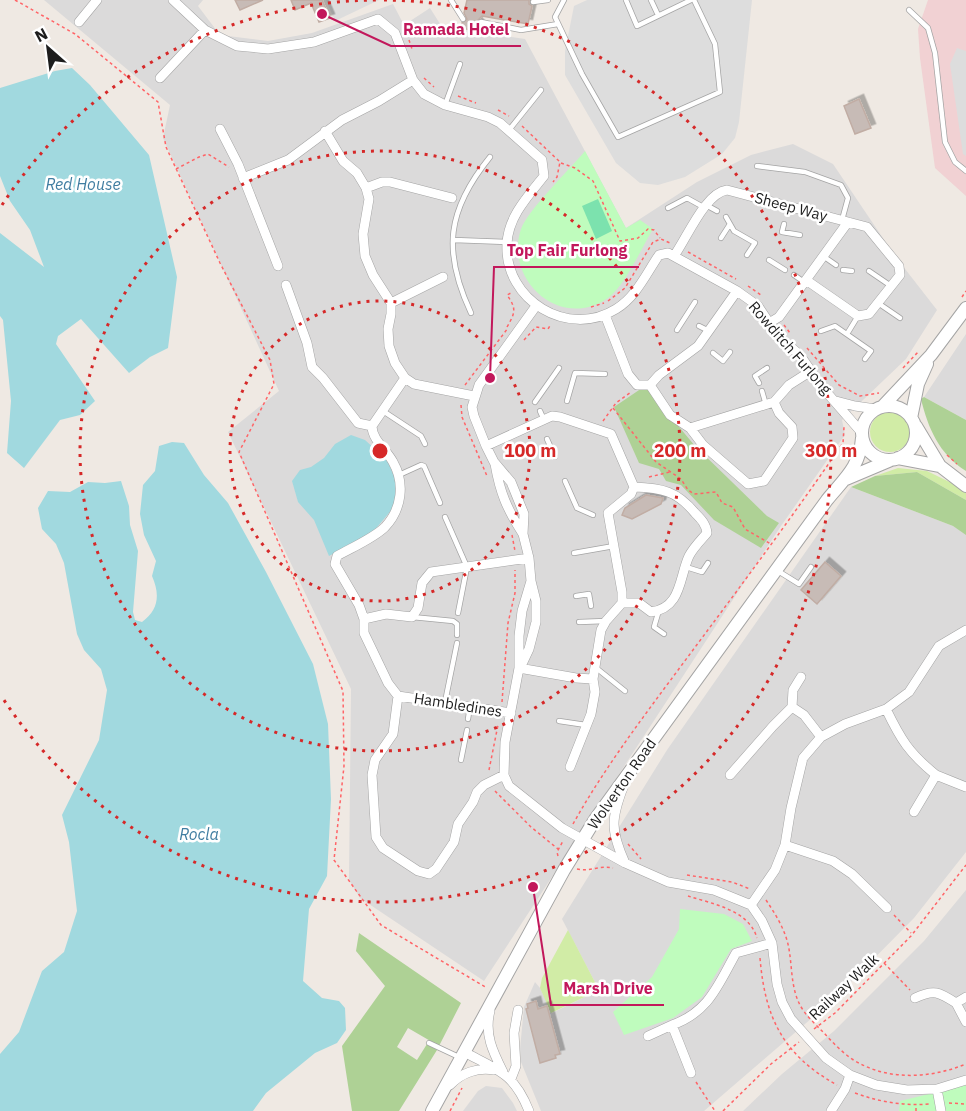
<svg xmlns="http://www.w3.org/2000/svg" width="966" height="1111" font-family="'IBM Plex Sans',sans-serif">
<defs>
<filter id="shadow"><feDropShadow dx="4.5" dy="-4.5" stdDeviation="0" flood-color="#0004"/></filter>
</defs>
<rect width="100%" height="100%" fill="#efe9e3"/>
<path fill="#dbdada" d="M 44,0 L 203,0 L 198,6 L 220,35 L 268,41 L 312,33 L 393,4 L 404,25 L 430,8 L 442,27 L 525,39 L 626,228 L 697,182 L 751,155 L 793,144 L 833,164 L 895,256 L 937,310 L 906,359 L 842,420 L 845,435 L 842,439 L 781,526 L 484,981 L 360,898 L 349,880 L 351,689 L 228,432 L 279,391 L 163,138 L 170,105 Z
M 966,334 L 966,420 L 924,397 Z
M 851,487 L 953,526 L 966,534 L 966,852 L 914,918 L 834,999 L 704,1111 L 541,1111 L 521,1062 L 520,1049 L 524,1007 L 535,982 L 540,988 L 552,1013 L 599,990 L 562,919 L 667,750 Z
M 966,890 L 966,1111 L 743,1111 L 782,1074 L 834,1031 L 924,941 Z
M 486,1086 L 502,1088 L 513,1103 L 517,1111 L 463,1111 L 478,1091 Z"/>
<path fill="#f1d1d3" d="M 928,0 L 966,0 L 966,196 L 935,168 L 920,58 L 918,29 Z"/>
<path fill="#d1eca6" d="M870 432a20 20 0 1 1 40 0a20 20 0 1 1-40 0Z
M 898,468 L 927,471 L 966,490 L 966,500 L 917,472 L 875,476 Z
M 568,930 L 599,990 L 551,1013 L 540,988 L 542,978 Z"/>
<path fill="#aed195" d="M 645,386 L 695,446 L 767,516 L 779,523 L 761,548 L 714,520 L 681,485 L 666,481 L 659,469 L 639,463 L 614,407 Z
M 924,397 L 966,420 L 966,471 C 939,454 928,428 921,399 Z
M 917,472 L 966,500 L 966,535 L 953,526 L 851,487 L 875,476 Z
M 359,933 L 461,1003 L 439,1046 L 408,1028 L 397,1047 L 417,1060 L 427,1044 L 437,1050 L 399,1111 L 352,1111 L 342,1046 L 385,986 L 356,951 Z"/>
<path fill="#bffcbd" d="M 585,151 L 626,228 L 640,220 L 653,229 C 642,247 625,286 608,298 C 561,331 504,281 521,229 C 528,210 570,169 585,151 Z
M 680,909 L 724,914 L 743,924 L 752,941 L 731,949 L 702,997 L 673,1018 L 624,1035 L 613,1012 L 652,977 L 679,929 Z
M 966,1085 L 966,1111 L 899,1111 L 900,1101 Z"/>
<path fill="#7ce2ae" d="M 598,199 L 612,231 L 596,239 L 582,206 Z"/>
<path fill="#ddd" d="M 326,0 L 379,0 L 335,21 Z
M 587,0 L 752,0 L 739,122 L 735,138 L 722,154 L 685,177 L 658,185 L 640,183 L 616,163 L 565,75 L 565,51 L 574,6 Z
M 957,48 L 966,51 L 966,156 L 963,154 L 950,64 Z"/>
<path fill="#a1d9df" d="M 72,68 L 90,85 L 149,155 L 177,277 L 168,348 L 150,357 L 129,373 L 81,319 L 58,336 L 56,344 L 95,401 L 80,415 L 60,420 L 24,468 L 7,453 L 11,401 L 3,320 L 0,316 L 0,233 L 44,267 L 30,230 L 10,201 L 0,176 L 0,88 L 55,71 Z
M 351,435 L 365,440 L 387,460 L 398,485 L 394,507 L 373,532 L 329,556 L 314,520 L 298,502 L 292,481 L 300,470 L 311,467 L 324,458 L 335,444 Z
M 172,442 L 184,443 L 204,475 L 228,503 L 266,572 L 313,664 L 328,724 L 331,799 L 327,876 L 309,909 L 303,981 L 322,998 L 339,1001 L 345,1008 L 346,1030 L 337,1043 L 315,1053 L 266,1093 L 253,1111 L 0,1111 L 0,1054 L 19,1032 L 42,971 L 64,952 L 77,911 L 69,842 L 62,815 L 99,740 L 107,690 L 101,669 L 84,650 L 77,634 L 64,563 L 56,544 L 42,529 L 38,508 L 48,491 L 70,492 L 88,482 L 105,483 L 121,481 L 129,506 L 130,525 L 138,551 L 133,612 L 135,620 L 142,622 C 159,610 160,594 152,576 L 156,561 L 144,535 L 140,514 L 143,485 L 155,471 L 159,446 Z"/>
<path fill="#c7bbb6" stroke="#c1ada4" stroke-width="1.5" filter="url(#shadow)" d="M 235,0 L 263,0 L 240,10 Z
M 291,0 L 322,0 L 330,18 L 319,22 L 311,3 L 295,10 Z
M 467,0 L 529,0 L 529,4 L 532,6 L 528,24 L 482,16 L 477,21 L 480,26 L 479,32 L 461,28 L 462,23 L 467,19 L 464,13 Z
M 859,99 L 871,128 L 855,134 L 844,106 Z
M 646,495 L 663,498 L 661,504 L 632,519 L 622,515 L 625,508 Z
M 825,562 L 841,576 L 817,604 L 801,590 Z
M 536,1001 L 538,1009 L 547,1006 L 560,1054 L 555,1055 L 556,1058 L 540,1063 L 526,1009 L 528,1008 L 527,1004 Z"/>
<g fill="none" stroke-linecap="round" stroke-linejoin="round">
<g stroke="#a4a4a4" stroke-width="6">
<path id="service" d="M 451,0 L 463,19
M 564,0 L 555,17 L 582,74 L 618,137 L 720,92 L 715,44 L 694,0
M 626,0 L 637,26 L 691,0
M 651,0 L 658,15
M 533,2 L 548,0
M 909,10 L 928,28 L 935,53 L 945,142 L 955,162 L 966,171
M 481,22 L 521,30 L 558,24
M 445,105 L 460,64
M 509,130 L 541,90
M 757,166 L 805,172 L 841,185 L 848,198 L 842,220
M 706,205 L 717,211
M 668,208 L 687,198 L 705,208
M 726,217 L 734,231 L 755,243 L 747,255
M 784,224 L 782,232 L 800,235
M 721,238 L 730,224
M 454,240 L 507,242
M 823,256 L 836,265
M 769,260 L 785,270
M 843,270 L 852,271
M 869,271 L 891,286
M 794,275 L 804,282
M 878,303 L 900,318
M 471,313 C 442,251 447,210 490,157
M 699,326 L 709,331
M 677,330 L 695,302
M 821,331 L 835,326 L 871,351 L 865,359
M 847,334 L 858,316
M 713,353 L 723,361 L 730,352
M 759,383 L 755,376 L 767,368
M 762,391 L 766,405
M 567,401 L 575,373 L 605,374
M 535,402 L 559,368
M 383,411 L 421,436 L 425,444
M 540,411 L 544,420
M 547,439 L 555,457
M 399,475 L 421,465 L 424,466 L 440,503
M 565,481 L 577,508 L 593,515
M 445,517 L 467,567 L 458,613
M 574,553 L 614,546
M 686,567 L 702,572 L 708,563
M 778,571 L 799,584 L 811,567
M 576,596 L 589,594 L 591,606
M 659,610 L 654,627 L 664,634
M 412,617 L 453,621 L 457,624 L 457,635
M 579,622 L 606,621
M 595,667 L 625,691
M 445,702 L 457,643
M 468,719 L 470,706
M 559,721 L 586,725
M 461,760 L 467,730
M 429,1043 L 461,1058"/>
</g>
<g stroke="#a4a4a4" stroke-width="10">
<path id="minor" d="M 173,0 L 205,30 L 237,46 L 268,49 L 314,42 L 378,19 L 395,33 L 413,80 L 424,94 L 445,105 L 488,117 L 500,123 L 542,160 L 544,176 C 528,196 508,217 507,244 C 504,300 568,339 616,309 C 636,297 646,274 659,255 L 668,253 L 737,291 L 758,306 L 778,336 L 800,355 L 822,387 L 862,433
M 79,22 L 97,0
M 160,78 L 205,30
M 220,129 L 238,164 L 278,266
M 325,131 L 343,161 L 357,173 L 366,188 L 369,199 L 363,234 L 365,256 L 373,275 L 391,303 L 391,314 L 388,329 L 389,346 L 395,363 L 405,378
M 243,178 L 288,160 L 342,120 L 379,101 L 413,80
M 366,188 L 382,182 L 390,182 L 452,198
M 674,256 C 687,238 705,193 727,190 L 867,227 L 899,266 L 900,275 L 869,314 L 858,316 L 806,280
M 286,285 L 307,343 L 312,367 L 323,378 L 358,423 L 372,426
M 391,303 L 443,277
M 605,315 L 628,374 L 637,385 L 650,385 L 670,415 L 690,428 L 703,445 L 748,484 L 764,481 L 793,438 L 792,427 L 779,413 L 774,402 L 789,385 L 811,371
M 769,323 L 779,317 L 848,222
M 650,385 L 659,375 L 698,346 L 737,291
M 474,396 L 414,384 L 405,378 L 372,426 C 372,440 387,450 393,462 C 405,483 402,509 385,527 C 374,538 351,548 337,556 L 335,564 L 359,605 L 364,619 L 364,633 L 388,683 L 398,696 L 511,713
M 836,401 L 855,406 L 876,409
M 690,428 L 774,402
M 486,446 L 552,416 L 560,417 L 611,434 L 634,487
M 495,464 C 500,493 507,509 523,534
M 531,581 L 522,611 L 519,636 L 519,668 L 505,742 L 504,775 L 509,786 L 562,828 L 625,863 L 668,882 L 714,890 L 751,905 L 762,921 L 772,943 L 777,984 L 782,1002 L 791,1019 L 826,1058 L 850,1075 L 876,1085 L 907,1090 L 937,1089 L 966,1080
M 622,603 L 639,603 L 651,612 C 682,608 679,577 689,556 C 693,548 701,540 707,533 C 706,524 701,519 695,513 C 677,491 662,488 634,487
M 364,619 L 386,614 L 412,617 L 418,608 L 422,583 L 431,572 L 529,558
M 521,666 L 529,649 L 536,622 L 536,601 L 531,581 L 529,558 L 523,534 L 524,514 L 511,482 L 494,462 L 486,446 L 474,416 L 472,407 L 479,385 L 536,306
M 519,668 L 576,678 L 593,679
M 398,696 L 393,734 L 375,760 L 372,775 L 376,837 L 383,848 L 418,871 L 429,874 L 436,869 L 454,842 L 458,824 L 473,802 L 477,792 L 484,785 L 504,775
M 792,707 L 804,715 L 821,737
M 886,709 C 901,740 909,753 936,775
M 570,767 L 591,714 L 595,692 L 593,679 L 601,630 L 606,621 L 622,603 L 622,592 L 608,513 L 631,494 L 634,487
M 730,775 L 773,726 L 792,707 L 793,690 L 801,677
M 624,785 C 611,818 610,830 625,863
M 914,812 L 936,775 L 966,787
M 785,845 L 833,861 L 852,874 L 887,908
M 751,905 L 775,870 L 785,845 L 791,808 L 803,758 L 821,737 L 845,724 L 886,709 L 909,692 L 939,646 L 966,630
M 915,998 C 934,989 939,992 956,1003 L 966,997
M 956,1003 L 966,1022
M 490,1011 C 484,1034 493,1052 503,1072
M 672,1025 C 709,1012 718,985 736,953 L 772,943
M 648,1036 L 672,1025 L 691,1073
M 464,1052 C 498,1070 514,1073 529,1111
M 511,1079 L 516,1066 L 514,1033 L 518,1010
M 450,1085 C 461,1073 478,1067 494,1070
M 937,1089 L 941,1111
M 831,1111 L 845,1089 L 850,1075"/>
</g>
<g stroke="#a4a4a4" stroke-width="14">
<path id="tertiary" d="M862 433a27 27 0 1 1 54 0a27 27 0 1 1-54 0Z
M 882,407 L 931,355 L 966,308
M 911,418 L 918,384 L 927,364
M 916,426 L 940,466 L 966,486
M 898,458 L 940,466
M 846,479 L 891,460
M 432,1111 L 564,870 L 596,818 L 827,500 C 844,479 860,467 862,438"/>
</g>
<path stroke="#ff6467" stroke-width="1.5" stroke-dasharray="3 3" stroke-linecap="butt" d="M 15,0 L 75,34 L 158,102 L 166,147 L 220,263 L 270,360 L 274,384 L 239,452 L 343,691 L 344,766 L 334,860 L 381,925 L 487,988
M 409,40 L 412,49
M 424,78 L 434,87
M 458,96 L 476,103
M 498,110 L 509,116
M 522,126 L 560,162 L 557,177 L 553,182
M 561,163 L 575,168 L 593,181 L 620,241 L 638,238 L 648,229 L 654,230 L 660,238
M 176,169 L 199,157 L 208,154 L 229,167
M 688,252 L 736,279
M 748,286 L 761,295
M 962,297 L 966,291
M 608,301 L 625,288 L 653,242 L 661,239 L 670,243
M 591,307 L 604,303
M 784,325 L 790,333
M 507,327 C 515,313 517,309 507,295 L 511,293
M 524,340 L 536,327 L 548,329 L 551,324
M 807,348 L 839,385 L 860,396 L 879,393
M 903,368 L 918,352
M 465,385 L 508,328
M 461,405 L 462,417 L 487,476
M 613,408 L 656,462 L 681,479 L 688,490 L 694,494 L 716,492 L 722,503 L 733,507 L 745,529 L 771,544
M 603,421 L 616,403 L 631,392
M 947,455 L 957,464
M 649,477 L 670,472
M 512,535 L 515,551
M 502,702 L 508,623 L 515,593 L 515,570
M 489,770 L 498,725
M 495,791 L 531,827 L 558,849
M 573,824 C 606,765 647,712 687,658 C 740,587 793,516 843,443 L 844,427
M 628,844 L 641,859
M 558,856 L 557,852 L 563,841
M 577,869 C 589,872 601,865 613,868
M 687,875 L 732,882 L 750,889
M 688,896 C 713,904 749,910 757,938
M 766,900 C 776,915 786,931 789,949 C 792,966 791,986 799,1003 C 804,1014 816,1025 825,1034 C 833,1043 842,1052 852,1059 C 886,1081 929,1079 966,1064
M 894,915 L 911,933
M 760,958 C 765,1018 783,1055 837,1085
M 884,963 L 910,990
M 814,1029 L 835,1013 L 911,936 L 966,865
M 696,1082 L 715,1111
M 855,1093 C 880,1102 903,1106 929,1104
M 949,1103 L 966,1104
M 450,1111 L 462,1088
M 723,1111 L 771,1064 L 799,1042
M 916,1111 L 916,1106"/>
<use href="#service" stroke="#fff" stroke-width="4.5"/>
<use href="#minor" stroke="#fff" stroke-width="9"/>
<use href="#tertiary" stroke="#fff" stroke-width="12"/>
</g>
<g fill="none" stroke="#d62828" stroke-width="3" stroke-dasharray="3 6">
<circle cx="380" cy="451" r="150"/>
<circle cx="380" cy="451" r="300"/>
<path d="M2 205A451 451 0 0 1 376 0M384 0A451 451 0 1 1 2 697"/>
</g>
<g text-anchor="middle" stroke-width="5" stroke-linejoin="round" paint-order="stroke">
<g font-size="15" fill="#1d1d1d" stroke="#fff">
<text transform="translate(791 207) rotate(15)" y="5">Sheep Way</text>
<text transform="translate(790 348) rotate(49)" y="5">Rowditch Furlong</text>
<text transform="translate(458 705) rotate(9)" y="5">Hambledines</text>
<text transform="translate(622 784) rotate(-55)" y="5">Wolverton Road</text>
<text transform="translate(844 987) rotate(-43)" y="5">Railway Walk</text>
</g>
<g font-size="16" font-style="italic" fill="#407da1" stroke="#fff">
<text x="83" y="190">Red House</text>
<text x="199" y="840">Rocla</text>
</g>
</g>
<circle cx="380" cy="451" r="9" fill="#d62828" stroke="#fff" stroke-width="3"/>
<g font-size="18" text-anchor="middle" font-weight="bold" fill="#d62828" stroke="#fff" stroke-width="5" stroke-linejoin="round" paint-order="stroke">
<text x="530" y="457">100 m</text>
<text x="680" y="457">200 m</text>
<text x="831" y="457">300 m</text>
</g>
<path fill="none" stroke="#c2185b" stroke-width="2" d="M322 14L391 46H521M490 378L494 267H639M533 887L551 1005H664"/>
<g fill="#c2185b" stroke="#fff" stroke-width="2">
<circle cx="322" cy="14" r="6"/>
<circle cx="490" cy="378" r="6"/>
<circle cx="533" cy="887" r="6"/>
</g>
<g font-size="16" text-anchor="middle" font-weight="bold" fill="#c2185b" stroke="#fff" stroke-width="5" stroke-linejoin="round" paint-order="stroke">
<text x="456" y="35">Ramada Hotel</text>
<text x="567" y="256">Top Fair Furlong</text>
<text x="608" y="994">Marsh Drive</text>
</g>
<g transform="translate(48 48) rotate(332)" stroke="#ffffff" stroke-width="4.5" paint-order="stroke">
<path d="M0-4.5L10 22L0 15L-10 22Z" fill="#1d1d1d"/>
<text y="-9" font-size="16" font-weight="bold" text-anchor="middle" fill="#1d1d1d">N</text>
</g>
</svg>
